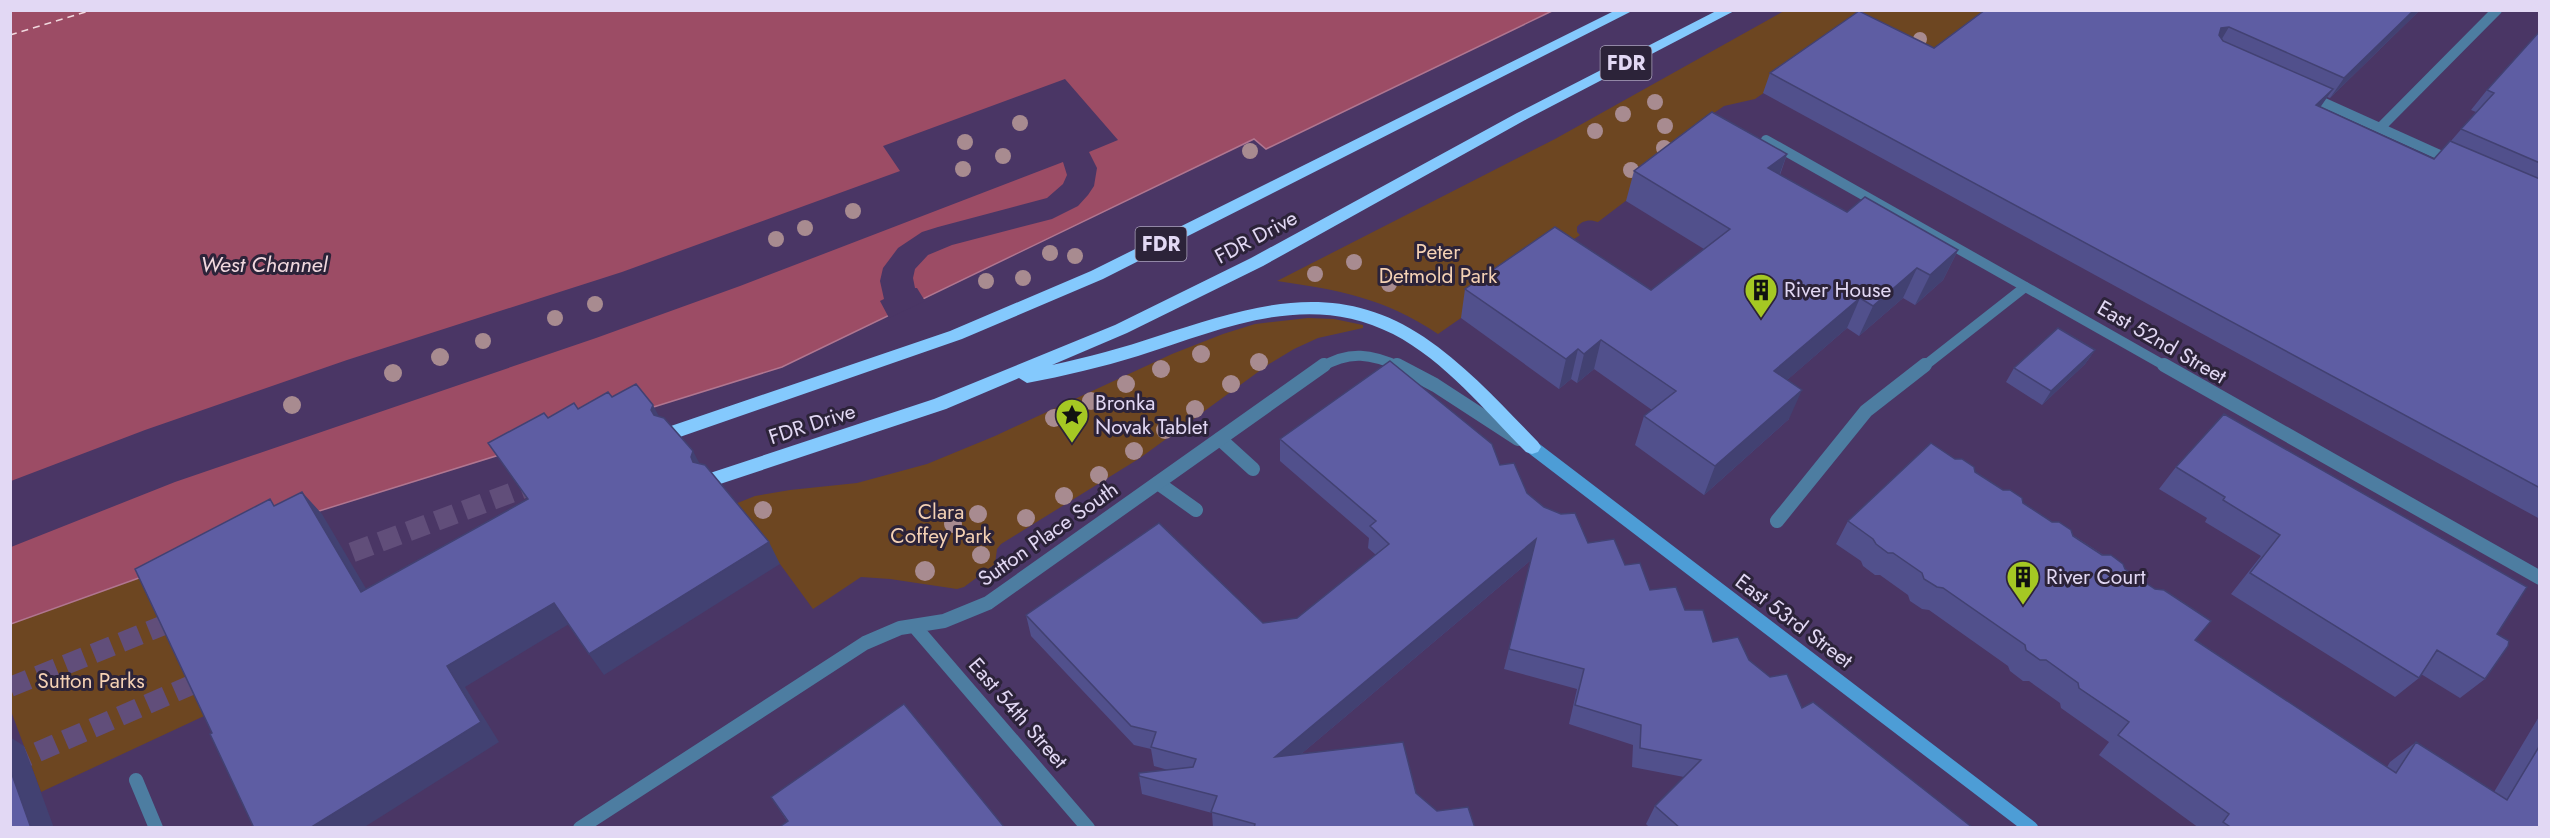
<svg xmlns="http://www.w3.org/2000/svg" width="2550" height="838" font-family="Jost,sans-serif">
<rect width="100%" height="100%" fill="#4a3665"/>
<path fill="#6d4621" d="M 1784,11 L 2002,11 L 1919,73 L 1852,31 L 1755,99 L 1724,106 L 1714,113 L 1707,121 L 1703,142 L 1598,222 C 1590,219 1582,220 1577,227 L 1577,232 L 1580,235 L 1438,334 C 1384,298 1340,290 1277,281 L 1555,139 Z
M 1308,318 L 1334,319 L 1363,325 L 1363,328 L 1318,338 L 1294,349 L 1269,364 L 1140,458 L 1001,544 L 997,549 L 995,564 L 964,587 L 957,589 L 890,579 L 861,577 L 813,609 L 780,564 L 730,506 L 755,496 L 790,490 L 857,483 L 927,464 L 995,436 L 1172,354 L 1223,334 L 1255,324 Z
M 150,574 L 217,710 L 41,792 L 11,711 L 10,624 Z"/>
<path fill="#9c4c65" stroke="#b17690" stroke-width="1.5" d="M 10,11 L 1552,11 L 1266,149 L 1254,139 L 782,367 L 287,521 L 150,574 L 11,624 Z"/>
<path fill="#4a3665" d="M 1065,79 L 1118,140 L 1089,152 L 1097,168 L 1094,186 L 1088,195 L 1078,206 L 1052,219 L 952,245 L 928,255 L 915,269 L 913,278 L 915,288 L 917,288 L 925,301 L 889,318 L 880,301 L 884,299 L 880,281 L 883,268 L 898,248 L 922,232 L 938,227 L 1047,198 L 1063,184 L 1067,175 L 1063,162 L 740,286 L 596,338 L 175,482 L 11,547 L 11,481 L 145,430 L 347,360 L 622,272 L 900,171 L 883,146 Z"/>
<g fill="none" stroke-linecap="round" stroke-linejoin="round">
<path stroke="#f1d8de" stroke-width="1.5" stroke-dasharray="7 5" stroke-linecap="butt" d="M 10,35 L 92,10"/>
<path stroke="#614e7a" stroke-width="20" stroke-dasharray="20 10" stroke-linecap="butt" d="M 324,563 L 543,481
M 10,687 L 184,617
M 10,764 L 212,676"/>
<path stroke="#4d7da1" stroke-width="10" d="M 1923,367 L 2025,287"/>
<path stroke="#4d7da1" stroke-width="14" d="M 1220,439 L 1253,469
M 1158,483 L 1196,510
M 1777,521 L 1866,411 L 1925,365"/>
<path stroke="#4d7da1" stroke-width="10" d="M 2309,96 L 2451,160
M 2380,128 L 2497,10
M 1766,140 L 2167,367
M 1322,367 C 1349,350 1372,354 1400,367"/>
<path stroke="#4d7da1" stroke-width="14" d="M 1397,365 L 1435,385 L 1518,439
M 2164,365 L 2540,578
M 915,627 L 1088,828
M 136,780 L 156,828
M 580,828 L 865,643 L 900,628 L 944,621 L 988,603 L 1324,365"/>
<path stroke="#4d9dd6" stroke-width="14" d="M 1532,447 L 2031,828"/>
<path fill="#84c9fd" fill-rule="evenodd" d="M 1616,10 L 1634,10 L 1103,279 L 962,339 L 674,439 L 668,437 L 665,432 L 668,427 L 950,331 L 1091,271 Z
M 1718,10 L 1736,10 L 1527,119 L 1263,266 L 1127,333 L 1052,365 C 1088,357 1123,348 1158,336 C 1251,306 1335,277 1424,337 C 1467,366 1502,405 1538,442 L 1541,447 L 1538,452 L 1532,454 L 1526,452 C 1485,411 1445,361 1393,334 C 1307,290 1223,329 1138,356 C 1102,367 1064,376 1027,383 L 1019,378 L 946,409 L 714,486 L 707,484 L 705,479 L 707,474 L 934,399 L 1115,325 L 1251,258 L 1517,113 Z"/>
</g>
<g fill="#a88b90">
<circle cx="1920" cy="39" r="7"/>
<circle cx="1655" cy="102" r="8"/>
<circle cx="1623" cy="114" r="8"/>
<circle cx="1020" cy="123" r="8"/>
<circle cx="1665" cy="126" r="8"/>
<circle cx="1595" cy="131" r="8"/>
<circle cx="965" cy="142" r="8"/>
<circle cx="1664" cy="148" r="8"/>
<circle cx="1250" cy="151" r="8"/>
<circle cx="1003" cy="156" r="8"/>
<circle cx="963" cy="169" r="8"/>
<circle cx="1631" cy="170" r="8"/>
<circle cx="853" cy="211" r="8"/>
<circle cx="805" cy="228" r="8"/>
<circle cx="776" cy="239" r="8"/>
<circle cx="1050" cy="253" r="8"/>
<circle cx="1075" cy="256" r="8"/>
<circle cx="1354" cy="262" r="8"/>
<circle cx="1315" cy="274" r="8"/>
<circle cx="1023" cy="278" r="8"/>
<circle cx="986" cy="281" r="8"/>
<circle cx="1389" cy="284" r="8"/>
<circle cx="595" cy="304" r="8"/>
<circle cx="555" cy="318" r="8"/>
<circle cx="483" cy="341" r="8"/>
<circle cx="1201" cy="354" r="9"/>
<circle cx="440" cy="357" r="9"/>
<circle cx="1259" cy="362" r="9"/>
<circle cx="1161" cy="369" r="9"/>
<circle cx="393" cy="373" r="9"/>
<circle cx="1126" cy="384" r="9"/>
<circle cx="1231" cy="384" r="9"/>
<circle cx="1091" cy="401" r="9"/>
<circle cx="292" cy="405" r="9"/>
<circle cx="1195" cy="409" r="9"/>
<circle cx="1054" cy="418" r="9"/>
<circle cx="1165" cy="430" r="9"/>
<circle cx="1134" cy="451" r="9"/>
<circle cx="1099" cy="475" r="9"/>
<circle cx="1064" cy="496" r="9"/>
<circle cx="763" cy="510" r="9"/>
<circle cx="978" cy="514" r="9"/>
<circle cx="1026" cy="518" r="9"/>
<circle cx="953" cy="524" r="9"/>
<circle cx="981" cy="555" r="9"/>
<circle cx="925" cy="571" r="10"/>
</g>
<path fill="#51508c" d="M 1985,10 L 2420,10 L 2330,98 L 2327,97 L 2320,107 L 2434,159 L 2451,141 L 2476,112 L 2471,110 L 2487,90 L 2540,31 L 2540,519 L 1763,93 L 1770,73 L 1934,48 Z
M 1787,154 L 1780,175 L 1847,212 L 1958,250 L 1943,280 L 1915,305 L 1903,298 L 1859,336 L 1847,328 L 1787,380 L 1789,419 L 1704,495 L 1635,445 L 1644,416 L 1652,410 L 1594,369 L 1577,383 L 1571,379 L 1559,389 L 1461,318 L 1465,289 L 1651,290 L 1704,249 L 1626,201 L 1634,171 Z
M 2095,350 L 2085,364 L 2042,405 L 2006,382 L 2014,368 Z
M 1280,439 L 1500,465 L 1527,493 L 1588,543 L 1625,565 L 1650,590 L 1685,610 L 1713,642 L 1749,660 L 1802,708 L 1973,828 L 1650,828 L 1646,824 L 1655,806 L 1684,777 L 1632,767 L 1633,745 L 1569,724 L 1577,689 L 1504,669 L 1531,560 L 1301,754 L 1416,793 L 1437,811 L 1475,828 L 1213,828 L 1212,813 L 1142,794 L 1139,776 L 1168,770 L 1154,766 L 1151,749 L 1134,745 L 1031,636 L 1026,615 L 1263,623 L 1297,618 L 1376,555 L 1368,548 L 1369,538 L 1280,461 Z
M 2176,467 L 2497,634 L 2485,679 L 2460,698 L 2421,674 L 2419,678 L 2395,697 L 2231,594 L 2261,556 L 2205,522 L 2207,518 L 2159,489 Z
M 1975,472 L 2125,569 L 2195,640 L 2387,767 L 2390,762 L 2416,742 L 2494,792 L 2540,715 L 2540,828 L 2199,828 L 2099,755 L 2109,742 L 2061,708 L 2060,703 L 2029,681 L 2023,681 L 2010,671 L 2008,666 L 1929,610 L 1922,609 L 1910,601 L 1908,595 L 1880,575 L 1875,575 L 1863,566 L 1861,561 L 1836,544 L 1848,521 Z
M 771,797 L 1005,828 L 787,821 Z"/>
<path fill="#424172" d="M 2414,10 L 2420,10 L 2330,98 L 2344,78 Z
M 2229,27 L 2217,47 L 2209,48 L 2221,28 Z
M 2333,89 L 2319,109 L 2316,105 Z
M 1787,154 L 1776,184 L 1768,168 Z
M 1958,250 L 1943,280 L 1915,305 L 1930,275 Z
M 1917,268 L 1903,298 L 1859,336 L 1873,306 Z
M 1860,298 L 1847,328 L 1763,401 L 1774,371 Z
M 1601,340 L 1594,369 L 1577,383 L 1584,354 Z
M 1578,349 L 1571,379 L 1559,389 L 1566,359 Z
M 2095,350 L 2085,364 L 2042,405 L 2051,391 Z
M 1802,390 L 1789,419 L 1704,495 L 1715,466 Z
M 653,405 L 665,428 L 663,433 L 651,410 Z
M 693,451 L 705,474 L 693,462 L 691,457 Z
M 302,492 L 322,514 L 381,614 L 361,592 Z
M 1536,539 L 1531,560 L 1275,776 L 1275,757 Z
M 769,542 L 780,564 L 604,675 L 589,654 Z
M 554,603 L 569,624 L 465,687 L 499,742 L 363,828 L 310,828 L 447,666 Z
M 10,737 L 24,746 L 54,828 L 31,828 L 10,769 Z"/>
<path fill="#5e5da3" stroke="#424172" stroke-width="1.5" d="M 1985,10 L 2414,10 L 2344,78 L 2229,27 L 2221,28 L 2219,35 L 2223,41 L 2333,89 L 2316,105 L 2434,159 L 2450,141 L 2540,179 L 2540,488 L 1770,73 L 1859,11 L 1934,48 Z
M 2540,31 L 2540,163 L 2461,129 L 2494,93 L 2487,90 Z
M 1712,112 L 1787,154 L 1768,168 L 1847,212 L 1865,197 L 1958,250 L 1930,275 L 1917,268 L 1873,306 L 1860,298 L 1774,371 L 1802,390 L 1715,466 L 1644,416 L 1676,391 L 1601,340 L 1584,354 L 1578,349 L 1566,359 L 1465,289 L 1555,227 L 1651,290 L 1730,229 L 1634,171 Z
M 2058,328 L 2095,350 L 2051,391 L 2014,368 Z
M 1390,361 L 1492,444 L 1500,465 L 1514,463 L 1527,493 L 1544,507 L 1561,514 L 1575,513 L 1588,543 L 1614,539 L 1625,565 L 1640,563 L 1650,590 L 1676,587 L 1685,610 L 1703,610 L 1713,642 L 1738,637 L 1749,660 L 1770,677 L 1787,674 L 1802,708 L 1813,702 L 1973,828 L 1680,828 L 1655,806 L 1701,760 L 1640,748 L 1641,725 L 1575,705 L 1584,669 L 1509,649 L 1536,539 L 1275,757 L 1403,742 L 1416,793 L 1437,811 L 1468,807 L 1475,828 L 1254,828 L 1255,824 L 1211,812 L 1217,796 L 1139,776 L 1139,773 L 1193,767 L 1196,759 L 1151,747 L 1156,732 L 1131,726 L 1026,615 L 1159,523 L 1263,623 L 1297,618 L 1389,544 L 1370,526 L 1376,521 L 1280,439 Z
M 636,384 L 653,405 L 651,410 L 654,415 L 664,418 L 693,451 L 691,457 L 693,462 L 705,465 L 769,542 L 589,654 L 554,603 L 447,666 L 481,722 L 310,828 L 254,828 L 210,734 L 212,733 L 135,569 L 270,499 L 274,506 L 302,492 L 361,592 L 528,499 L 488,443 L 544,413 L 548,418 L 574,403 L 578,409 L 608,392 L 612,397 Z
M 2224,414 L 2527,587 L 2497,634 L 2509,641 L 2508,646 L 2485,679 L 2437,650 L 2419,678 L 2250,573 L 2280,535 L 2223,500 L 2225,497 L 2176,467 Z
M 1931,443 L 1955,459 L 1962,459 L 1974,467 L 1975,472 L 2003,490 L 2010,490 L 2022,498 L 2023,503 L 2052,522 L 2059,522 L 2071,530 L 2073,536 L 2102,555 L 2111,555 L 2123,564 L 2125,569 L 2155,589 L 2164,590 L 2211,621 L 2195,640 L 2396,773 L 2416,742 L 2507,800 L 2540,745 L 2540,828 L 2232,828 L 2223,822 L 2229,814 L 2118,735 L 2129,722 L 2079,688 L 2078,683 L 2046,660 L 2040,660 L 2026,650 L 2025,645 L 1943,588 L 1937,587 L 1924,579 L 1922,573 L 1893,553 L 1888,553 L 1876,544 L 1873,539 L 1848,521 Z
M 904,704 L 1005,828 L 778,828 L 788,821 L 771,797 Z
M 10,769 L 31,828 L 10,828 Z"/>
<defs>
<g id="building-pin" transform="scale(1.725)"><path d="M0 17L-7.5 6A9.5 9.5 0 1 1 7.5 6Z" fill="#a5c823" stroke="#2c2339"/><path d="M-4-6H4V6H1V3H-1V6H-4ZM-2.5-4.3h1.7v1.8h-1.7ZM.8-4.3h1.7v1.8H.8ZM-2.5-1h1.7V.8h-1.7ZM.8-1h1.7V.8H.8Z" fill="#111"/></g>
<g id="sight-pin" transform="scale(1.725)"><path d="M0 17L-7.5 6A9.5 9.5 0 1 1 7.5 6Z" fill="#a5c823" stroke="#2c2339"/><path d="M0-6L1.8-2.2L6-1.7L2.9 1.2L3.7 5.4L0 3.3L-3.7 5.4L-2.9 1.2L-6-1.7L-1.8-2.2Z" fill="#111"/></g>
</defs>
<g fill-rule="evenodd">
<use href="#building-pin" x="1761" y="290"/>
<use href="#sight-pin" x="1072" y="415"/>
<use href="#building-pin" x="2023" y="577"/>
</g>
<g text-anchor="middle" stroke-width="6" stroke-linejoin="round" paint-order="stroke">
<g fill="#2c2339" stroke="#aba2bc" stroke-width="1.5">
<rect x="1600.5" y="46" width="51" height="34" rx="4.5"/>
<rect x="1135.5" y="227" width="51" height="34" rx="4.5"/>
</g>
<g font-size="20" font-weight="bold" fill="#e2d8f4">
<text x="1626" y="70">FDR</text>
<text x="1161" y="251">FDR</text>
</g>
<g font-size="21" fill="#e2d8f4" stroke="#2c2339">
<text transform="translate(1256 237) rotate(-28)" y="7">FDR Drive</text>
<text transform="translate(2162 342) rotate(30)" y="7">East 52nd Street</text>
<text transform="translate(812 424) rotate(-18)" y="7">FDR Drive</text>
<text transform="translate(1048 534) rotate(-35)" y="7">Sutton Place South</text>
<text transform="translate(1794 621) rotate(37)" y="7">East 53rd Street</text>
<text transform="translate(1018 713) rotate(49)" y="7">East 54th Street</text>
</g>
<g font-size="21" fill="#f4d1b4" stroke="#2c2339">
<text x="1438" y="259">Peter<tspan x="1438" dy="24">Detmold Park</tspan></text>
<text x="941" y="519">Clara<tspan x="941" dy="24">Coffey Park</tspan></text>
<text x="91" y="688">Sutton Parks</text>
</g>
<g font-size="21" fill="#e2d8f4" stroke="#2c2339" text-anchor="start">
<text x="1784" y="297">River House</text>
<text x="1095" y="410">Bronka<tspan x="1095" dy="24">Novak Tablet</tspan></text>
<text x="2046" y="584">River Court</text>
</g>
<g font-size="22" font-style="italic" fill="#f1d8de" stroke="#2c2339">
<text x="264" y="272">West Channel</text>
</g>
</g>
<rect width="2550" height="838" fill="none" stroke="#e2d8f4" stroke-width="24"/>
</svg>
